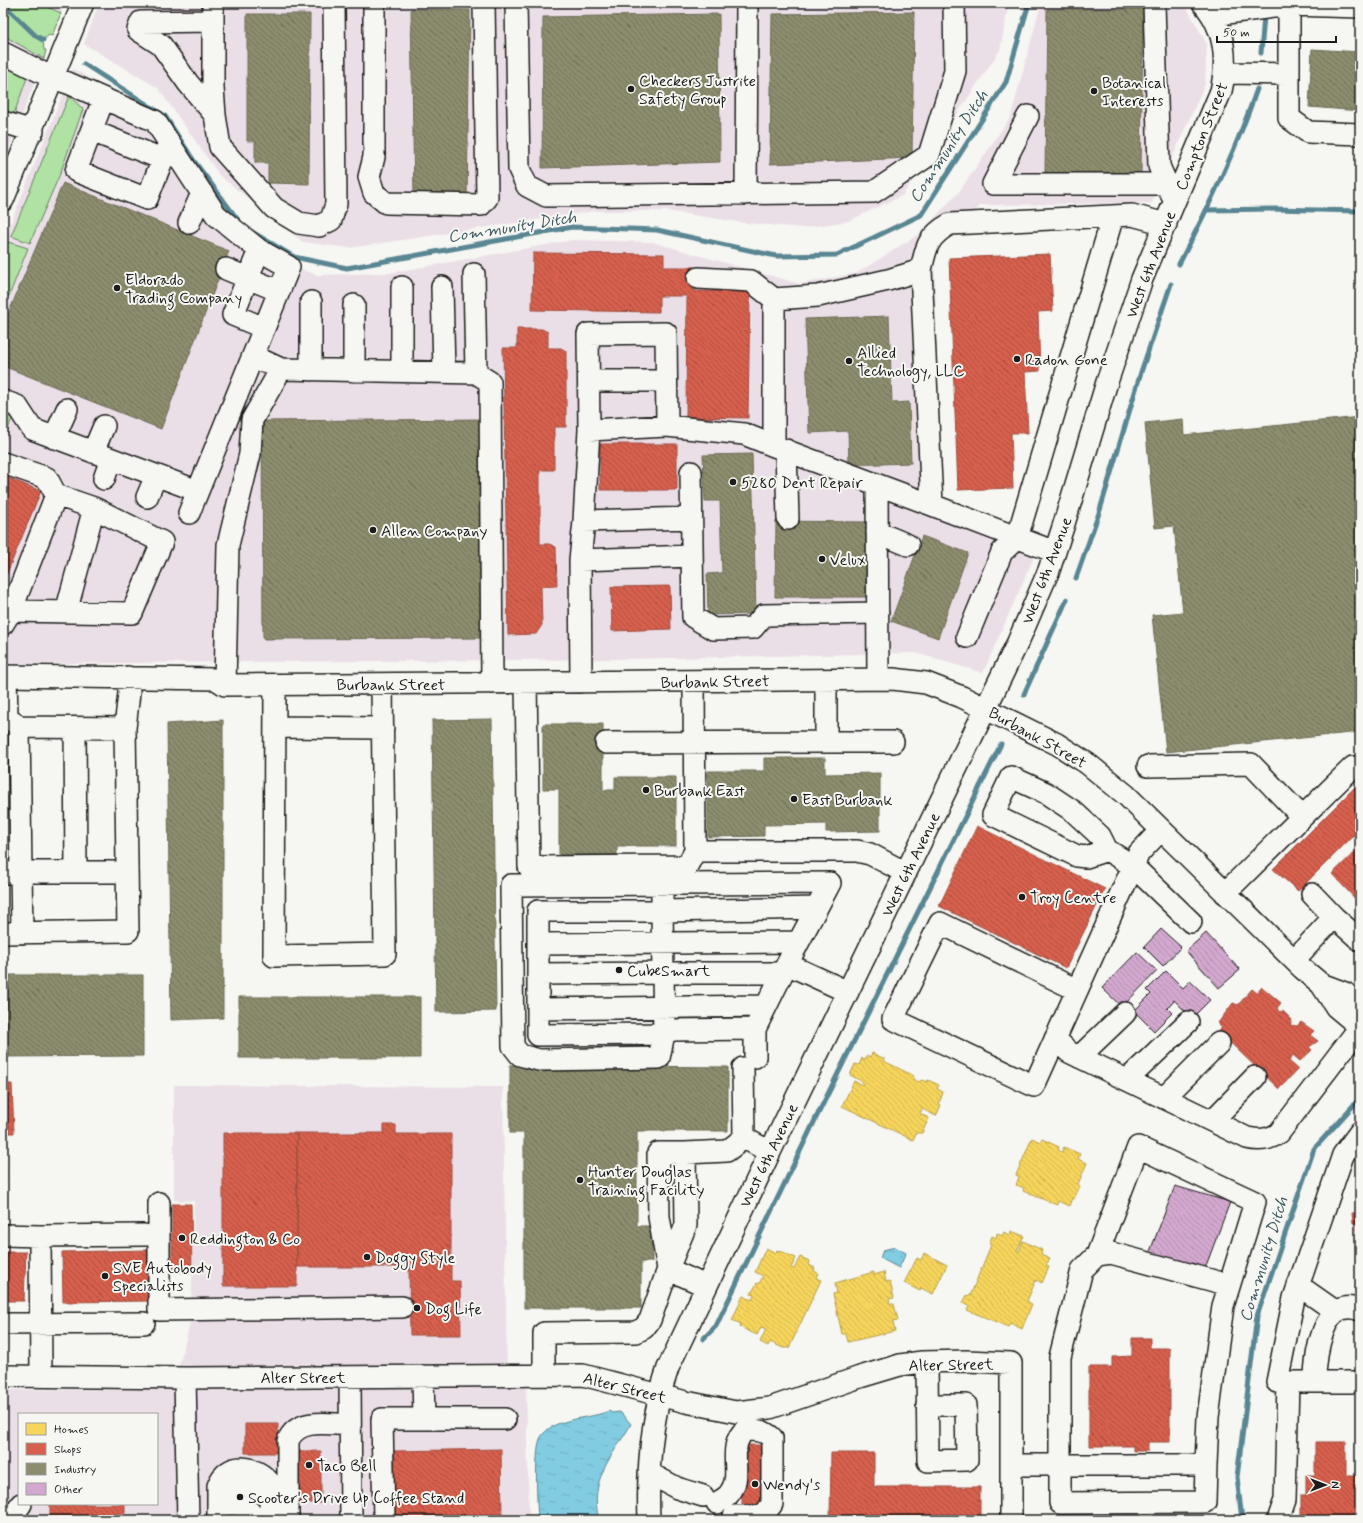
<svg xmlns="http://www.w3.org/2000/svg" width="1363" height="1523" font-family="Mynerve,sans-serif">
<defs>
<pattern id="water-ripples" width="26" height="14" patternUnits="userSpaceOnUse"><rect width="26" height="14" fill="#81cce1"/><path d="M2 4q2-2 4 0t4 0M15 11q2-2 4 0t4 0" fill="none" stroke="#6fafc0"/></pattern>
<pattern id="homes-back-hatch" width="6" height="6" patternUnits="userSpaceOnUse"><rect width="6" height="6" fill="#f6d55c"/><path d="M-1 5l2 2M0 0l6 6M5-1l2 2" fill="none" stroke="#d2b64f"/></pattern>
<pattern id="shops-back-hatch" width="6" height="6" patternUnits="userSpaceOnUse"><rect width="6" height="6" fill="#d6604d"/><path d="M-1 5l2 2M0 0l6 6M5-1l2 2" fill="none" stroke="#ad4e3f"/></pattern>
<pattern id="industry-back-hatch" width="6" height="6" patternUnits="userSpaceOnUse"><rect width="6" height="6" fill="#8c8c6e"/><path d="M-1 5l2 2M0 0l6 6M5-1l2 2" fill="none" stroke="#72725a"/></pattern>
<pattern id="building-back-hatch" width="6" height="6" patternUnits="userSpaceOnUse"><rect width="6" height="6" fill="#d2a8ce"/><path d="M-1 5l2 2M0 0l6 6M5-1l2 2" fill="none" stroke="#b490b0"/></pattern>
</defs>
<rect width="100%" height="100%" fill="#f6f6f2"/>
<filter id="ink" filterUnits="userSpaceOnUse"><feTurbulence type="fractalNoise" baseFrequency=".025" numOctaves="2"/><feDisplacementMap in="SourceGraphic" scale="8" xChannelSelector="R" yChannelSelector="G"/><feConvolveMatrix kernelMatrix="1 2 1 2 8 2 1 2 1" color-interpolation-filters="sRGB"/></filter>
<g filter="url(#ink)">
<path fill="#ebdfe7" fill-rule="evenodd" d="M 38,3 L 65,3 L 61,13 Z
M 99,3 L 1009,3 L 1000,50 L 903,195 L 849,221 L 803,228 L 745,223 L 666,211 L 595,211 L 349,248 L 303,242 L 220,176 L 158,88 L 84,44 Z
M 1041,3 L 1184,3 L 1207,44 L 1205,84 L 1152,203 L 981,205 L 934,252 L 941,496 L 1044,534 L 983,673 L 916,653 L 624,659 L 3,664 L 3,242 L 73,69 L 150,112 L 226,216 L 298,268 L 317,275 L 389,273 L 573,240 L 652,242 L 800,284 L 857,273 L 919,234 L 959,192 L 1011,116 Z
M 3,35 L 44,59 L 3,163 Z
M 174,1085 L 503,1087 L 507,1384 L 526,1384 L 529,1520 L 3,1520 L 3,1390 L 173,1389 L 191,1319 L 194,1201 L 174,1200 ZM 19,1414 L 157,1414 L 157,1504 L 19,1504 Z"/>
<path fill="#afe2a3" stroke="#667f60" d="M 3,3 L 38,3 L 61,13 L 52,36 L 49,35 L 43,40 L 44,50 L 46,50 L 44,59 L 3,35 Z
M 3,62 L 28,75 L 14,114 L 3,110 Z
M 69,96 L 83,109 L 60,174 L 30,243 L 11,236 Z
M 8,242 L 28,248 L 9,296 L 3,294 L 3,255 Z
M 3,415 L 12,418 L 3,444 Z"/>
<path fill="url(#water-ripples)" stroke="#598692" d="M 895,1247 L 906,1253 L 899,1268 L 880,1258 L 883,1250 Z
M 609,1411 L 612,1413 L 620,1412 L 631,1424 C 613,1456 588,1479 599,1520 L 538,1520 C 537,1505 534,1447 541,1437 C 546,1429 555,1424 564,1422 C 579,1417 594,1417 609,1411 Z"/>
<path fill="url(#homes-back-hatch)" stroke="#b59e49" d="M 872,1053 L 885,1059 L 884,1061 L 914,1076 L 913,1079 L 919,1082 L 921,1080 L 927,1082 L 928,1080 L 939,1085 L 937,1089 L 943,1092 L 939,1104 L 941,1105 L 936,1116 L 922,1109 L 920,1114 L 929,1118 L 922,1133 L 916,1133 L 913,1140 L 842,1106 L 854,1081 L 862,1085 L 863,1082 L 850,1075 L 855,1064 L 859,1065 L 862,1058 L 864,1061 L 867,1055 L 870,1057 Z
M 1032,1138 L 1040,1142 L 1042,1139 L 1059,1147 L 1058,1150 L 1062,1152 L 1064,1147 L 1080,1154 L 1078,1159 L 1087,1163 L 1078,1184 L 1080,1186 L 1074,1199 L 1072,1198 L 1069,1206 L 1058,1201 L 1057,1205 L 1023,1191 L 1024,1188 L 1016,1185 L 1019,1177 L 1016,1175 Z
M 1011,1231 L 1024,1236 L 1017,1251 L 1019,1252 L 1023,1241 L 1042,1250 L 1041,1254 L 1050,1258 L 1046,1266 L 1049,1267 L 1042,1283 L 1036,1280 L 1027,1301 L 1032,1304 L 1022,1329 L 1010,1323 L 1008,1327 L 967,1310 L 969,1305 L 963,1303 L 967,1295 L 970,1296 L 991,1245 L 989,1244 L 992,1236 L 996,1238 L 997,1233 L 1002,1236 L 1004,1232 L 1010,1235 Z
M 766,1248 L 776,1253 L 777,1250 L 796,1258 L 791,1268 L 794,1269 L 800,1257 L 810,1261 L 809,1265 L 815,1268 L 814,1271 L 818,1273 L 816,1278 L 821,1280 L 789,1348 L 783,1348 L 770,1342 L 768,1346 L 760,1342 L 766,1329 L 761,1327 L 757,1335 L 740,1327 L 741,1324 L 732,1320 L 743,1296 L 752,1300 L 754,1295 L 751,1294 L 757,1283 L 759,1284 L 763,1276 L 755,1272 Z
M 924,1253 L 947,1265 L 933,1294 L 921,1288 L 920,1291 L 904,1283 L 917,1258 L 921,1260 Z
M 874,1272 L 874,1275 L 884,1272 L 886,1282 L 890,1281 L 894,1298 L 889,1299 L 890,1304 L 894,1304 L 898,1320 L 893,1321 L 895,1331 L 848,1342 L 846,1334 L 842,1334 L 833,1294 L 837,1293 L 835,1283 Z"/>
<path fill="url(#shops-back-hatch)" stroke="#9e4c3e" d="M 533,253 L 664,254 L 664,267 L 694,267 L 693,291 L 750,292 L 748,418 L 686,417 L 687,296 L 659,296 L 659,312 L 532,310 Z
M 1050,254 L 1053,311 L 1038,312 L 1040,371 L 1025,372 L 1028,433 L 1011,433 L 1013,488 L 958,490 L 949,258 Z
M 517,329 L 542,329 L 548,332 L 548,348 L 561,348 L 566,351 L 566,427 L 554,427 L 554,470 L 540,470 L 540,544 L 549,544 L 556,547 L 557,586 L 541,586 L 542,625 L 536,634 L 508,635 L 503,348 L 517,348 Z
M 600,444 L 677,444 L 677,490 L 600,490 Z
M 3,476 L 41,491 L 3,583 Z
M 670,586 L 671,629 L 612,631 L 611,587 Z
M 1360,782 L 1360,829 L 1298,891 L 1273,869 Z
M 977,826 L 1105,889 L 1066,968 L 939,906 Z
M 1360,847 L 1360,904 L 1332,874 Z
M 1262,987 L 1281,1003 L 1277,1008 L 1279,1012 L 1283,1011 L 1292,1020 L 1290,1025 L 1297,1026 L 1301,1022 L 1314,1031 L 1310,1035 L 1318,1041 L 1309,1047 L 1312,1050 L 1300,1061 L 1293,1055 L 1289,1061 L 1298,1069 L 1279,1089 L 1219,1032 L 1222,1027 L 1218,1023 L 1233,1003 L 1238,1005 L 1252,989 L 1257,993 Z
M 3,1084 L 12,1084 L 14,1133 L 4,1133 L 6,1180 L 3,1180 Z
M 384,1125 L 396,1125 L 396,1134 L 451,1134 L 451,1281 L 460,1281 L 461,1335 L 410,1335 L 409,1267 L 297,1267 L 297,1133 L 384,1133 Z
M 223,1133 L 297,1133 L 297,1286 L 223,1286 Z
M 1357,1169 L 1360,1169 L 1360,1274 L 1358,1274 L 1357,1223 L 1353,1223 L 1352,1213 L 1358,1213 Z
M 172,1204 L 191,1204 L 192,1272 L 172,1272 Z
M 147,1250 L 149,1301 L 63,1302 L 62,1252 Z
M 3,1252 L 26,1252 L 24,1301 L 3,1301 Z
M 1132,1338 L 1150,1338 L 1150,1348 L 1170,1348 L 1170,1442 L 1148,1442 L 1148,1451 L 1133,1451 L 1133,1446 L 1089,1446 L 1089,1367 L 1112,1367 L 1112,1357 L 1132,1356 Z
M 245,1424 L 278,1424 L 278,1453 L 245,1453 Z
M 1315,1442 L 1346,1442 L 1346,1475 L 1358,1475 L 1358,1520 L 1307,1520 L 1307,1516 L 1301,1516 L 1301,1495 L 1306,1495 L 1306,1475 L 1315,1475 Z
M 742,1445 L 764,1445 L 763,1507 L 742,1507 Z
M 501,1449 L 502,1517 L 393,1517 L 393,1451 Z
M 297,1451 L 321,1451 L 321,1503 L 300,1503 L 300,1488 L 298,1488 Z
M 831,1453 L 874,1453 L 874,1487 L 980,1487 L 980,1520 L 830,1520 Z
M 50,1504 L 125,1504 L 125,1513 L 95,1514 L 95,1520 L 50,1520 Z"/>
<path fill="url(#industry-back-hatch)" stroke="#6a6a55" d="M 411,9 L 470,10 L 467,198 L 414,198 Z
M 1047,9 L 1143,9 L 1141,173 L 1045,173 Z
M 914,12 L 912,158 L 770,164 L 772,14 Z
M 247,14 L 310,14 L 309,184 L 268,183 L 268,163 L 255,163 L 255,141 L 247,141 Z
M 719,14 L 720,162 L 542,168 L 543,17 Z
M 1312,49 L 1360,52 L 1360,111 L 1309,107 Z
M 63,183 L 229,251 L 161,429 L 3,366 L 3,326 Z
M 889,316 L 892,403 L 909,402 L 911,463 L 849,465 L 848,431 L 809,433 L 805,319 Z
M 1360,417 L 1360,732 L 1166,752 L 1152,615 L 1183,612 L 1174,526 L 1155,528 L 1145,423 L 1183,419 L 1184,435 Z
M 482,419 L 483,638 L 263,639 L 262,421 Z
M 752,454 L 756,614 L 708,615 L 707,574 L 722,573 L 720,501 L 705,501 L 703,455 Z
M 776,521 L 868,522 L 868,597 L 775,597 Z
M 922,536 L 968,553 L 938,638 L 891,621 Z
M 492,719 L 496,1011 L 436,1012 L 432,720 Z
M 223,720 L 223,1018 L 171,1020 L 167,724 Z
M 543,724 L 603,724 L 603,790 L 615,790 L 615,777 L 676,777 L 676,846 L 617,846 L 617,855 L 559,855 L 559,789 L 543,789 Z
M 764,758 L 825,758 L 825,774 L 880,773 L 880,831 L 826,832 L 826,824 L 764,825 L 764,836 L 708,837 L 708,771 L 764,771 Z
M 3,975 L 143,975 L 143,1056 L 3,1057 Z
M 239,997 L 420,997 L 420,1058 L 239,1058 Z
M 510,1065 L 728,1067 L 728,1131 L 637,1131 L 637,1226 L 652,1226 L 652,1262 L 641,1262 L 641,1308 L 524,1308 L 524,1133 L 510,1133 Z"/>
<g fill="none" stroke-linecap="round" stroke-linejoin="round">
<path stroke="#598692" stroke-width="5" d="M 3,8 L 9,10 L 36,36 L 43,40
M 1261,53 L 1264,16
M 84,64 L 165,116 L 194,161 L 241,224
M 1206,210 L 1274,209 L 1360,211
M 252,232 L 294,257 L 347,268 L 572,227 L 657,230 L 776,256 L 837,255 L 921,215 L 1006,82 L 1029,3
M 1179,264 C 1209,207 1236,149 1257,89
M 1076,578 L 1100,510 L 1141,372 L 1171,284
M 1024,694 L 1067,599
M 703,1339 L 716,1326 L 816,1118 L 1001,744
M 1242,1520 L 1237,1477 L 1257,1316 L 1314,1149 L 1360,1098"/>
</g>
<path fill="url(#building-back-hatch)" stroke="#1c1c1c" d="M 1161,929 L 1181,947 L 1163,966 L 1144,947 Z
M 1206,933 L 1240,970 L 1219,988 L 1186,951 Z
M 1137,952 L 1157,971 L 1122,1007 L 1102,988 Z
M 1166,971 L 1183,988 L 1190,981 L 1210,1000 L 1192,1018 L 1174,1000 L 1167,1008 L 1172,1013 L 1154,1031 L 1134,1011 L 1151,994 L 1147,990 Z
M 1175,1186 L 1230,1202 L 1204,1271 L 1149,1254 Z"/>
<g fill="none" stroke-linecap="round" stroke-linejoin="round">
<g stroke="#1c1c1c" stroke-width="24">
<path id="minor" d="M 213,3 L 213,88 L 215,115 L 220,147 L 274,208 L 299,223 L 319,226 L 331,220 L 336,204 L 334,3
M 374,3 L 374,157 L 369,177 L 374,193 L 386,203 L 481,205 L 487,198 L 484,3
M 516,3 L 519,169 L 527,186 L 546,196 L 874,192 L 929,155 L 955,71 L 954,3
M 1154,3 L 1159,166 L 1172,196
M 1360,7 L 1289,5 L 1289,118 L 1308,132 L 1360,134
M 1212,15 L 1289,5
M 213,21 L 141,22 L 138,30 L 161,45 L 188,83 L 215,115
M 3,53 L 53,78 L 68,83 L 155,121 L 216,215 L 259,250 L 289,267 L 189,513
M 1225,73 L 1289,74
M 103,100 L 76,171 L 147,199 L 169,143
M 1028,116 L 993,184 L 1167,184
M 3,122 L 33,131
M 92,131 L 162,159
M 746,194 L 747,3
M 3,200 L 83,3
M 189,223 L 202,193
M 259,250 L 233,315 L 264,328
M 226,269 L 279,291
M 921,270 L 888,280 L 818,296 L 774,299 L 774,446 L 932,505
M 474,274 L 476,373
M 698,278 L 751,281 L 774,299
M 402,287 L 402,371
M 442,287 L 444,372
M 354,305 L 354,371
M 253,356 L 281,369 L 476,373 L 490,382 L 492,683
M 311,370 L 311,302
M 589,381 L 666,381
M 3,401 L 17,406 L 32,429 L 198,491
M 667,426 L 666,333 L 588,334 L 589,430 L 667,426 L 744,434 L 774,446
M 54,438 L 67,409
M 786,450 L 788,519
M 93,452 L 104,426
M 3,463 L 47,478 L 56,495 L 94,508 L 162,542 L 132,613 L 11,611
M 691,472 L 693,617 L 713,629 L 753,628 L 764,615 L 878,613
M 104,479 L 111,459
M 877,485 L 878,679
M 147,497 L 156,476
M 584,521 L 691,518
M 877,532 L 908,545
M 1055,552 L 932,505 L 921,270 C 926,247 928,236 950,224 L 1132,215 L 1166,224
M 580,560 L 692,556
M 66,612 L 94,508
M 3,624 L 11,611 L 56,495
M 967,637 L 1002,552 L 1017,538 L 1113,216
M 3,676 L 216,679 L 225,685 L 893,679 L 926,683 L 962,697 L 1057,744 L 1088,764 L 1126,795 L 1302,968 L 1321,984 L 1336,1007 L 1360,1027
M 6,676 L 7,716 L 19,727 L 125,728
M 694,681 L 695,851 L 857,851 L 870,854 L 906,873
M 581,682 L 580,560 L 584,521 L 589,430
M 526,683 L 529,867 L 687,866 L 695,851
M 225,685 L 228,545 L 250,454 L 252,420 L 281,369
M 275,685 L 274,956 L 385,954 L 382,684
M 275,727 L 383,728
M 75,728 L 76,872
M 826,742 L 893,742
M 606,743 L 826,742 L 826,680
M 1148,766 L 1251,764 L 1302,817
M 1107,850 L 1086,857 L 1077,856 L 993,815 L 1011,777 L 1046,793 L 1073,811 L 1100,836 L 1107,850 L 1133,866 L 1191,922
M 3,873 L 21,872 L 19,727
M 1225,893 L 1353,767
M 662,896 L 662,911 L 816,908
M 1334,917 L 1360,940
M 3,933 L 128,931 L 125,728 L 129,693 L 128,677
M 22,933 L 21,872 L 127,872
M 538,944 L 798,942
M 1294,960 L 1334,917 L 1312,894
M 538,974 L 663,973 L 664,1034 L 538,1035 L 538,911 L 662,911 L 663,973 L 782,973
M 1321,984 L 1345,993 L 1360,1005
M 1077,990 L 940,923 L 893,1019 L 1034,1086 L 1139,853 L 1161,830
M 538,1009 L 766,1006
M 755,1029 L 672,1030 L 664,1034 L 659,1058 L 539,1060 L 520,1055 L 513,1046 L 511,885 L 830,883 L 787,964 L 848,992
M 1055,1039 L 1069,1052 L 1247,1138 C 1259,1141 1269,1140 1279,1133 L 1360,1027
M 755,1057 L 755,1029 L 787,964
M 1079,1057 L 1125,1013
M 743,1068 L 744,1138
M 1127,1080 L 1188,1022
M 1164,1098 L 1219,1043
M 1212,1121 L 1255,1077
M 1360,1132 L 1343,1155 L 1294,1298 L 1277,1382 L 1360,1382
M 685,1153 L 727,1151 L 744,1138 L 770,1152
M 159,1203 L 159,1310 L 402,1307
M 3,1235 L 40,1236 L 41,1376
M 40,1236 L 145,1235
M 1298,1285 L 1335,1311
M 3,1324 L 144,1323
M 927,1362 L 928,1461 L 967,1460 L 966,1405 L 927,1405
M 544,1375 L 544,1333 L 636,1332 L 644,1328 L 650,1320 L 668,1269 L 659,1217 L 658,1153 L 685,1153 L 686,1225 L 668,1269 L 706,1286
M 3,1376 L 185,1378 L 583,1375 L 686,1402 L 736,1412 L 770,1408 L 860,1377 L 900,1365 L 922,1362 L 967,1361 L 1011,1363 L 1011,1520
M 423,1376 L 424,1419
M 350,1377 L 351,1520
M 185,1378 L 188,1520
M 1315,1382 C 1315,1357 1322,1295 1360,1310
M 1011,1465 L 1206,1465 L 1208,1417 L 1223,1306 L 1255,1202 L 1138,1147 L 1097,1255
M 1206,1465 L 1205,1502 L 1060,1503 L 1060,1357 L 1082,1270 L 1097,1255 L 1111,1253 L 1229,1285
M 649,1473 L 677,1488 L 703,1496
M 218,1492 C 233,1479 258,1483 269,1498
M 218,1502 L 244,1506 L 250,1512 L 250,1520
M 717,1503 C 721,1500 726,1498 729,1494 C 745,1476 725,1448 745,1430 C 756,1430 764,1430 772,1438 L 772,1504 L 763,1516 L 734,1516
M 17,1510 L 21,1504
M 288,1517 L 288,1441 C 297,1417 330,1424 350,1425
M 218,1520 L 218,1486 C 227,1460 256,1465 270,1483 L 270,1520
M 384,1520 L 382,1419 L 505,1419
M 649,1520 C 647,1468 651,1417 668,1368 L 770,1152 L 1018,642 L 1049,570 L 1063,527 L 1107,382 L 1142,279 L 1221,91 C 1228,60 1225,28 1203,3
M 1278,1520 L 1285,1500 L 1288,1382"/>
</g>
<use href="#minor" stroke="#f6f6f2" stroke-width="21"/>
</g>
</g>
<g fill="#1c1c1c" stroke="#f6f6f2" stroke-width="1.5">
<circle cx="631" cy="89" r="4"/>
<circle cx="1094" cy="91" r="4"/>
<circle cx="117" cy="288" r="4"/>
<circle cx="1017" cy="359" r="4"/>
<circle cx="849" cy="361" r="4"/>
<circle cx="733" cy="482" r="4"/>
<circle cx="373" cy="530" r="4"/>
<circle cx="822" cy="559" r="4"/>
<circle cx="646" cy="790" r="4"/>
<circle cx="794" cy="799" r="4"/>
<circle cx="1022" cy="897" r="4"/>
<circle cx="619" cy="970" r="4"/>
<circle cx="580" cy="1180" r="4"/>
<circle cx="182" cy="1238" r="4"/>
<circle cx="367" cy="1257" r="4"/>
<circle cx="105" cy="1276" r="4"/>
<circle cx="417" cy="1308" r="4"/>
<circle cx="309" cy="1465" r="4"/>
<circle cx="755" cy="1484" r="4"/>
<circle cx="240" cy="1497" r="4"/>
</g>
<g text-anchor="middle" stroke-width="4" stroke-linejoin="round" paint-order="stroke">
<g font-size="16" fill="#1c1c1c" stroke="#f6f6f2" text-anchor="start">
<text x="639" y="86">Checkers Justrite<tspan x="639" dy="18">Safety Group</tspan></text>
<text x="1102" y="88">Botanical<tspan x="1102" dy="18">Interests</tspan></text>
<text x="125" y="285">Eldorado<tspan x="125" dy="18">Trading Company</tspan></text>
<text x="857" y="358">Allied<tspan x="857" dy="18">Technology, LLC</tspan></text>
<text x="1025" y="365">Radon Gone</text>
<text x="741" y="488">5280 Dent Repair</text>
<text x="381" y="536">Allen Company</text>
<text x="830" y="565">Velux</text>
<text x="654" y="796">Burbank East</text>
<text x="802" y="805">East Burbank</text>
<text x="1030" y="903">Troy Centre</text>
<text x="627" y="976">CubeSmart</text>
<text x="588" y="1177">Hunter Douglas<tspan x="588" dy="18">Training Facility</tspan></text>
<text x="190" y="1244">Reddington &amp; Co</text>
<text x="375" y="1263">Doggy Style</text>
<text x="113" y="1273">SVE Autobody<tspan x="113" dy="18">Specialists</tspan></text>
<text x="425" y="1314">Dog Life</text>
<text x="317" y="1471">Taco Bell</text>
<text x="763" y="1490">Wendy's</text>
<text x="248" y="1503">Scooter's Drive Up Coffee Stand</text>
</g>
<g font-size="16" fill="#1c1c1c" stroke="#f6f6f2">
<text transform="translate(1201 136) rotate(-68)" y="6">Compton Street</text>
<text transform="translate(1150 264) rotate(-69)" y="6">West 6th Avenue</text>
<text transform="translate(1046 570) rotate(-69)" y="6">West 6th Avenue</text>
<text transform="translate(715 681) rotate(-1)" y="6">Burbank Street</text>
<text x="391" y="690">Burbank Street</text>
<text transform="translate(1038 737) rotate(29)" y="6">Burbank Street</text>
<text transform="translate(910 864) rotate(-64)" y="6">West 6th Avenue</text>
<text transform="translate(768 1155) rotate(-64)" y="6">West 6th Avenue</text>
<text transform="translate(951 1364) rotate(-1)" y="6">Alter Street</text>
<text x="303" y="1383">Alter Street</text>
<text transform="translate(625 1387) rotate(14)" y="6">Alter Street</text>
</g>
<g font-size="17" font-style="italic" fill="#3f5a61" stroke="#f6f6f2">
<text transform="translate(948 146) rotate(-57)" y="6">Community Ditch</text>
<text transform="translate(512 226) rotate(-9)" y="6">Community Ditch</text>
<text transform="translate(1263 1259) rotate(-73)" y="6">Community Ditch</text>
</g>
</g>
<rect width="1363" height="1523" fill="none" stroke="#f6f6f2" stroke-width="16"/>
<rect x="8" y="8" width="1347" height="1507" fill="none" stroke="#1c1c1c" stroke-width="1.5" filter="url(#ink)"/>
<rect x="18" y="1413" width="140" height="92" fill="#f6f6f2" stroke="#9f9f9c"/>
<rect x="26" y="1423" width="20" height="12" fill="#f6d55c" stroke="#9f9f9c"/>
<text x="54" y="1433" font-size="12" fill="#1c1c1c">Homes</text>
<rect x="26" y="1443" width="20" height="12" fill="#d6604d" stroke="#9f9f9c"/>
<text x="54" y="1453" font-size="12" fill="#1c1c1c">Shops</text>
<rect x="26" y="1463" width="20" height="12" fill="#8c8c6e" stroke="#9f9f9c"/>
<text x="54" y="1473" font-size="12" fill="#1c1c1c">Industry</text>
<rect x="26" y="1483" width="20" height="12" fill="#d2a8ce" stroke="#9f9f9c"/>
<text x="54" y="1493" font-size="12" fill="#1c1c1c">Other</text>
<g transform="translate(1325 1485) rotate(90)" stroke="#f6f6f2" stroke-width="3" paint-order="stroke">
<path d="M0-3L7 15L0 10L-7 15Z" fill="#1c1c1c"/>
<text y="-6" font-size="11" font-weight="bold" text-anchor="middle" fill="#1c1c1c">N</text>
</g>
<path d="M1217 36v6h119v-6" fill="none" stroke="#1c1c1c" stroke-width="2"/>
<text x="1223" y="36" font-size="12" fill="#1c1c1c" stroke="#f6f6f2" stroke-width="3" paint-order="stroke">50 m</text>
</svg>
